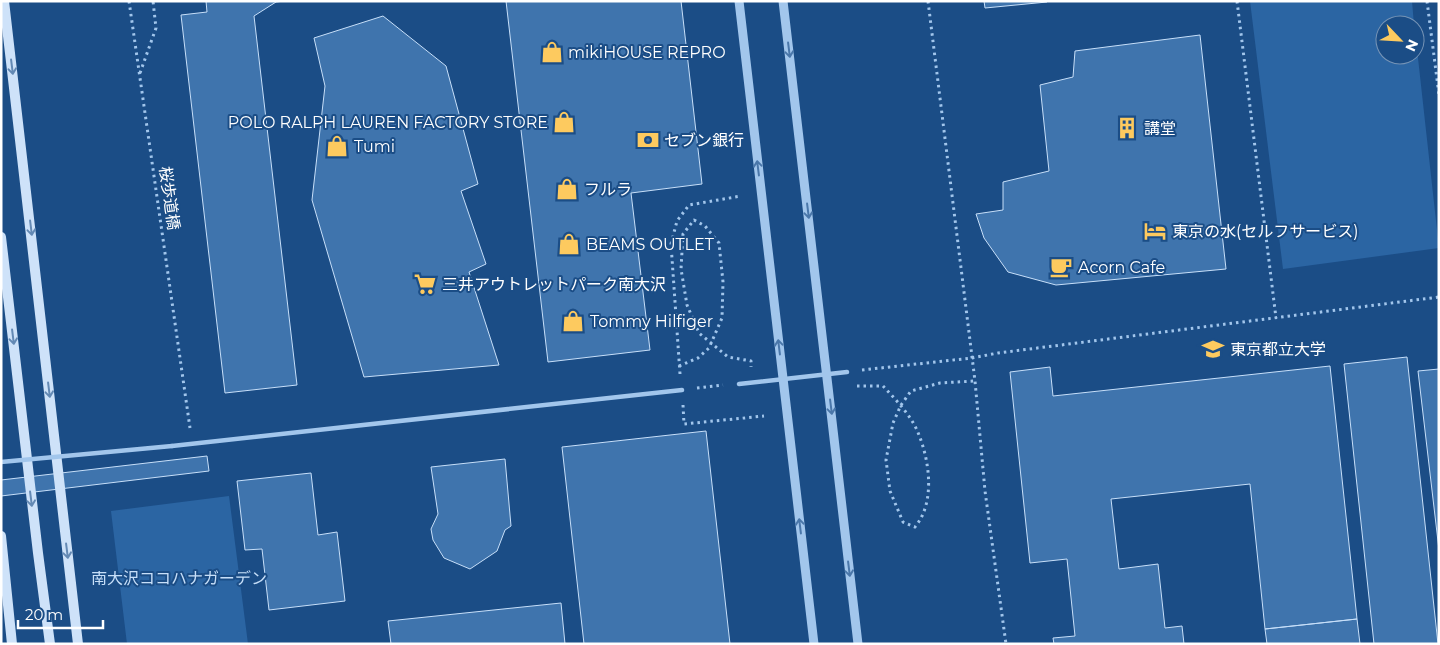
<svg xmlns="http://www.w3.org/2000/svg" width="1440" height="645" font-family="Montserrat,'Noto Sans JP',sans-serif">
<rect width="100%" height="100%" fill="#1b4d86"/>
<path fill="#2b65a3" d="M 1250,1 L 1412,1 L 1414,25 L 1385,25 L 1385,55 L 1415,55 L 1415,31 L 1439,248 L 1283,269 Z
M 229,496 L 248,644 L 127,644 L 111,511 Z"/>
<path fill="#3f74ad" stroke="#c7dff9" d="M 206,1 L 284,1 L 276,2 L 254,16 L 297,385 L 225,393 L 181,15 L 207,12 Z
M 506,1 L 681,1 L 702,184 L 631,193 L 650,350 L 548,362 Z
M 984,1 L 1046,1 L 1047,2 L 985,8 Z
M 383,16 L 446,66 L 478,184 L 461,191 L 486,264 L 469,272 L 499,365 L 364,377 L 312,200 L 325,86 L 314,38 Z
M 1200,35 L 1226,269 L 1056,285 L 1008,272 L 984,238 L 976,214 L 1003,210 L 1003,182 L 1049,171 L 1040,85 L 1073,77 L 1075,51 Z
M 1407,357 L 1438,644 L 1374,644 L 1344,364 Z
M 1330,366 L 1357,619 L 1265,629 L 1250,484 L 1111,499 L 1119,569 L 1158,564 L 1165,628 L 1182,626 L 1184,644 L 1054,644 L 1053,638 L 1075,636 L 1067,559 L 1030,563 L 1010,372 L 1050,367 L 1053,396 Z
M 1439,369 L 1439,550 L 1418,371 Z
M 706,431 L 730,644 L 584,644 L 562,447 Z
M 207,456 L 209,471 L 1,496 L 1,480 Z
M 505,459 L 511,526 L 505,530 L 497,551 L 470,569 L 444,558 L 433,540 L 431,529 L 438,514 L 431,467 Z
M 311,473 L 318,535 L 337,532 L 345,601 L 269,610 L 262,549 L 245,550 L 237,481 Z
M 561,603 L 565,644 L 391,644 L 388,621 Z
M 1357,619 L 1360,644 L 1267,644 L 1265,629 Z"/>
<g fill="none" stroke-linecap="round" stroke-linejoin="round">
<path stroke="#a2c6ec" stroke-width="3" stroke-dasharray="2.5 4" stroke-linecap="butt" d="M 129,1 L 190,428
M 928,1 L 975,381 L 985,491 L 1006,644
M 1237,1 L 1276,318
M 1427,1 L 1439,95
M 140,73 L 156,28 L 153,1
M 679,366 L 698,358 L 709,348 L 722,318 L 723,282 L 719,243 L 705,226 L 694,220 L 683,234 L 681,269 L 687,305 L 699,333 L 728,357 L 751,361 L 751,367
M 862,370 L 972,358 L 998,353 L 1439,297
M 680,374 L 671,244 L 677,221 L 689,205 L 741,196
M 857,386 L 883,386 C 896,400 912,416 919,435 C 930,463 935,503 915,527 L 903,522 L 890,491 L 886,460 L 893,423 L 901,405 L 911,391 L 940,383 L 975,381
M 697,388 L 723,385
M 683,405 L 684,424 L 764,416"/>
<path stroke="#a2c6ec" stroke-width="4.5" d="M 172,446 L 682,390"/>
<path stroke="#a2c6ec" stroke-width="9" d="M 739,1 L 814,644
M 783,1 L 858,644"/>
<path stroke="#cee2f9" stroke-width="10" d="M 4,1 L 78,644
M 1,237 L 38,553 L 50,644
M 1,536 L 12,644"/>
<path stroke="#a2c6ec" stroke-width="4.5" d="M 739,384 L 847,372
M 1,462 L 172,446"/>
</g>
<defs><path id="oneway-shaft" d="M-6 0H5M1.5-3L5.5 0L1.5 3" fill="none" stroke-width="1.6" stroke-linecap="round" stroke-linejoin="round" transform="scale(1.25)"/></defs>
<g stroke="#4a77aa">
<use href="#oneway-shaft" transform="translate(789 50) rotate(83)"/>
<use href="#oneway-shaft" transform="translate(758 168) rotate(-97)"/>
<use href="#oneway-shaft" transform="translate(808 211) rotate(83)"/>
<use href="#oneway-shaft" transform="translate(779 347) rotate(-97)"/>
<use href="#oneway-shaft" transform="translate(831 407) rotate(83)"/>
<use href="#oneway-shaft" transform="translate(800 526) rotate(-97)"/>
<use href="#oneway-shaft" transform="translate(849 569) rotate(83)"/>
</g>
<g stroke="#6389b4">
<use href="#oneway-shaft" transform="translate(12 67) rotate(83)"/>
<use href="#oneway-shaft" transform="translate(31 228) rotate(83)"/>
<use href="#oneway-shaft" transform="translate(13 337) rotate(83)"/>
<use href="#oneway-shaft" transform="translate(49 390) rotate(83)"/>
<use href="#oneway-shaft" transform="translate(31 499) rotate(83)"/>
<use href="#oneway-shaft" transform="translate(67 551) rotate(83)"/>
</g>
<defs>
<g id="shop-bare" transform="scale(1.725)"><path d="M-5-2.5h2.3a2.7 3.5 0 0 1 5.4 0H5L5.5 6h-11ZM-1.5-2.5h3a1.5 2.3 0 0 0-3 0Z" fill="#fdca5f" stroke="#1b4d86" stroke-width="2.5" paint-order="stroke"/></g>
<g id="building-bare" transform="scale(1.725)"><path d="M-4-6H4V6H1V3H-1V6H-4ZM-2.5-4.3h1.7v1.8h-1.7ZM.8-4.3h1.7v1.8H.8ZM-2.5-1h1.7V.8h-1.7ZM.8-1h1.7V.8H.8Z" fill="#fdca5f" stroke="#1b4d86" stroke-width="2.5" paint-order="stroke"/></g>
<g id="bank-bare" transform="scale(1.725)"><path d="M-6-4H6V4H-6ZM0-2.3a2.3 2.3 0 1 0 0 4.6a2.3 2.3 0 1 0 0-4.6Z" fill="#fdca5f" stroke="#1b4d86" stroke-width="2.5" paint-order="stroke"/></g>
<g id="hotel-bare" transform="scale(1.725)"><path d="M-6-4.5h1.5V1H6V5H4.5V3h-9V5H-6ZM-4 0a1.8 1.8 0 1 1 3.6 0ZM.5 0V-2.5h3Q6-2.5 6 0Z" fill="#fdca5f" stroke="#1b4d86" stroke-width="2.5" paint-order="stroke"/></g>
<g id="cafe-bare" transform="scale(1.725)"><path d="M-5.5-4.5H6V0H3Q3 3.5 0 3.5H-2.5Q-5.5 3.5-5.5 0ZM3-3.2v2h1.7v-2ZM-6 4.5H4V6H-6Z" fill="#fdca5f" stroke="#1b4d86" stroke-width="2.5" paint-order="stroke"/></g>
<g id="supermarket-bare" transform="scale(1.725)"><path d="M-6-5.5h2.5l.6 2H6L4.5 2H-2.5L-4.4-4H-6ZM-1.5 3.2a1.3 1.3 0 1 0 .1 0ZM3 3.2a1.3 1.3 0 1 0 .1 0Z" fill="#fdca5f" stroke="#1b4d86" stroke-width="2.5" paint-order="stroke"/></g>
<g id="university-bare" transform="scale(1.725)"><path d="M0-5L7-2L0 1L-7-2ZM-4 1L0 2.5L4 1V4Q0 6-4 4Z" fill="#fdca5f" stroke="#1b4d86" stroke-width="2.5" paint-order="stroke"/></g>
</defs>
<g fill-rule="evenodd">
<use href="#shop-bare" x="552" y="52"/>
<use href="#shop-bare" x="564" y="122"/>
<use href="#building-bare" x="1127" y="128"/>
<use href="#bank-bare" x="648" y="140"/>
<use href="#shop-bare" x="337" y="146"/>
<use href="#shop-bare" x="567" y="189"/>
<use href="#hotel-bare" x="1155" y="231"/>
<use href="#shop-bare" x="569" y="244"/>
<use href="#cafe-bare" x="1061" y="267"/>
<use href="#supermarket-bare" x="425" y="284"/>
<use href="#shop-bare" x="573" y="321"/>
<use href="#university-bare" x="1213" y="349"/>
</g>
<g text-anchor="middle" stroke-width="4" stroke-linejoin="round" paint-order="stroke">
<g font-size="16" fill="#fff" stroke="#1b4d86" text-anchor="start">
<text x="568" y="58">mikiHOUSE REPRO</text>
<text x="548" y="128" text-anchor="end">POLO RALPH LAUREN FACTORY STORE</text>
<text x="1144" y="134">講堂</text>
<text x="664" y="146">セブン銀行</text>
<text x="354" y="152">Tumi</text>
<text x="584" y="195">フルラ</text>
<text x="1172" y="237">東京の水(セルフサービス)</text>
<text x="586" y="250">BEAMS OUTLET</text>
<text x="1078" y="273">Acorn Cafe</text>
<text x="442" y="290">三井アウトレットパーク南大沢</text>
<text x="590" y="327">Tommy Hilfiger</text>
<text x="1230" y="355">東京都立大学</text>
</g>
<g font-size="16" fill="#fff" stroke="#1b4d86">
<text transform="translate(170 198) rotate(82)" y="6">桜歩道橋</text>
</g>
<g font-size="16" fill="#c7dff9" stroke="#1b4d86">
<text x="179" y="584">南大沢ココハナガーデン</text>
</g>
</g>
<rect width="1440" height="645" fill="none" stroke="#ffffff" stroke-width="5"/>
<g transform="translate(1400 40) rotate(115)"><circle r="24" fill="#1b4d86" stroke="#7694b6"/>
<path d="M0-4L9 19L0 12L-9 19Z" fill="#fdca5f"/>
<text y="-8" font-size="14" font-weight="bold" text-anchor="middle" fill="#ffffff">N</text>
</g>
<path d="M18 620v8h85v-8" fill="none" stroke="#ffffff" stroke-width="2.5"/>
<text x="25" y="620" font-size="15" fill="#ffffff" stroke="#1b4d86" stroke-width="4" paint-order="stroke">20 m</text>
</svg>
